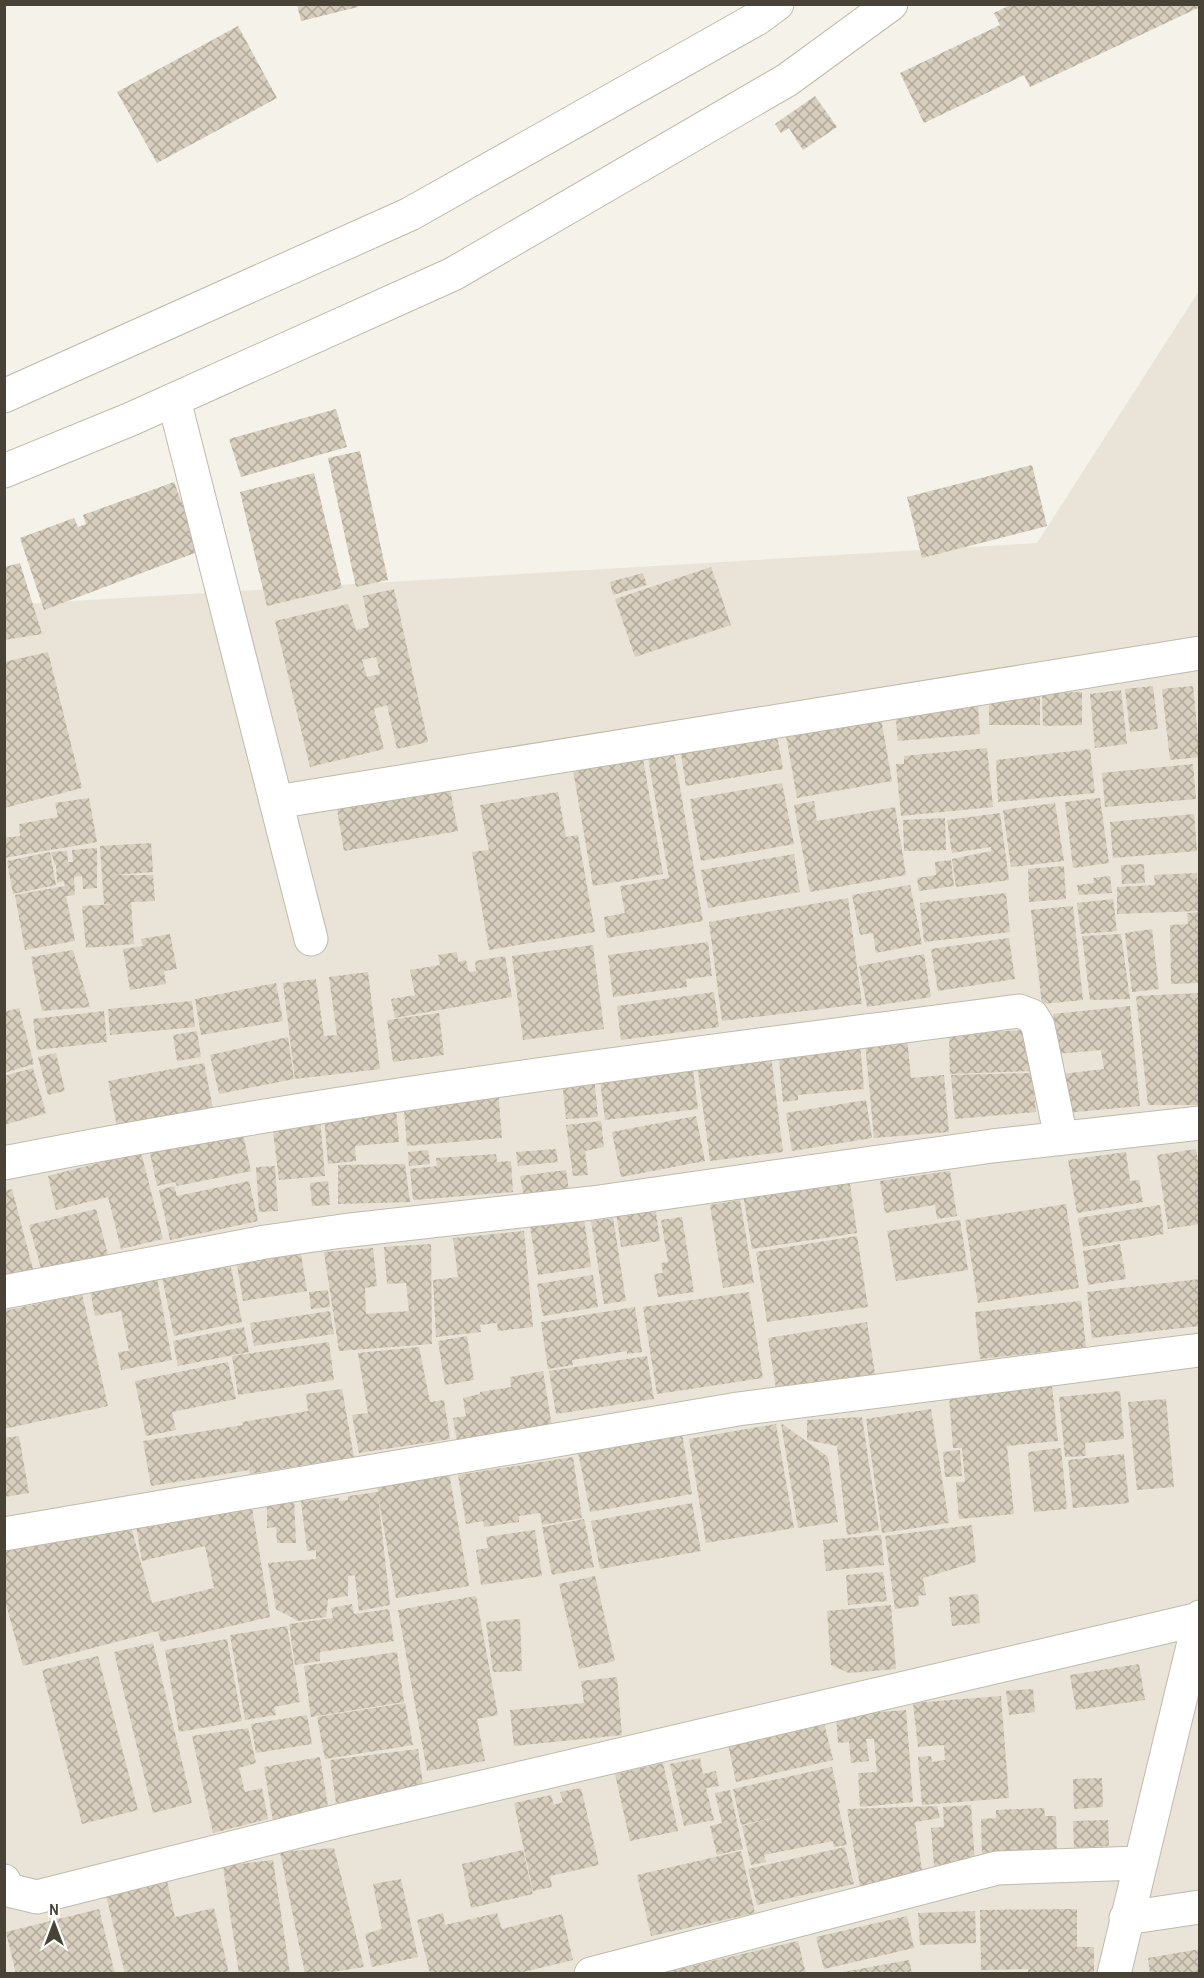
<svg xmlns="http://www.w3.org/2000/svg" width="1204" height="1978" font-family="'Archivo Narrow',sans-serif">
<defs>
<pattern id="building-cross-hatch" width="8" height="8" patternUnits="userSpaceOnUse" patternTransform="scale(1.5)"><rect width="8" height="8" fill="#d7cebe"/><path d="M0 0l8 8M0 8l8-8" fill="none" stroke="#b0a99b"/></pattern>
</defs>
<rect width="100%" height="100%" fill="#f5f2e9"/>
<path fill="#e9e4d7" d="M 1199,291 L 1199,1973 L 5,1974 L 5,605 L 1037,543 Z"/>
<path fill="url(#building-cross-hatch)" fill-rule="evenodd" d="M 297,4 L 357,4 L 358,7 L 301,21 Z
M 1012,4 L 1200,4 L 1200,7 L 1030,87 L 1024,75 L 924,123 L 900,73 L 1000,25 L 994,13 Z
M 238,26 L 277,98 L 157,163 L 117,92 Z
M 815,96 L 837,127 L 803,150 L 789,128 L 781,133 L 775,124 Z
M 336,409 L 347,447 L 241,477 L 229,439 Z
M 360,451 L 388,580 L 356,587 L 328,458 Z
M 1032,465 L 1047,526 L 922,558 L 907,497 Z
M 314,473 L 342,588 L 267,606 L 240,492 Z
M 174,482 L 200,551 L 44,610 L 20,538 L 74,518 L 78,527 L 86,524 L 83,515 Z
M 20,563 L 42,634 L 4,640 L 4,567 Z
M 711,567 L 731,625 L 635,657 L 615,599 Z
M 643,573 L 647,585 L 613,595 L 610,582 Z
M 394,589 L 428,742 L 397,749 L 387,705 L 374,709 L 384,749 L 310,767 L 275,621 L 348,604 L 356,630 L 369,627 L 363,596 ZM 376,657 L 380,674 L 367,677 L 362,660 Z
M 48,652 L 82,788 L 4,808 L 4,662 Z
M 1153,686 L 1158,729 L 1130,732 L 1125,689 Z
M 1193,686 L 1200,757 L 1170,760 L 1162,689 Z
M 1121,690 L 1127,744 L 1095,748 L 1090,694 Z
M 1040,692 L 1040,725 L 989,725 L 989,693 Z
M 1082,692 L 1082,725 L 1043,726 L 1042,693 Z
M 977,693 L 980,734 L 898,741 L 894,701 Z
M 880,713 L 892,781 L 797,798 L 785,730 Z
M 774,719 L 783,769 L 686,786 L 678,735 Z
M 673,747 L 703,921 L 607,938 L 604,917 L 625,913 L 620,886 L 669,878 L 647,752 Z
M 987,748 L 993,807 L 901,816 L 896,764 L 904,764 L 904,756 Z
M 1090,749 L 1095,793 L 998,802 L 996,760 Z
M 642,753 L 663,874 L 593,886 L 572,764 Z
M 1193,764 L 1196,799 L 1105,807 L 1102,773 Z
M 782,783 L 794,844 L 701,861 L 690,799 Z
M 449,784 L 458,831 L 344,851 L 336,803 Z
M 558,792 L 566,837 L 578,835 L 595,932 L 489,950 L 472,852 L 489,850 L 480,805 Z
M 89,798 L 97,842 L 51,850 L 50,847 L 50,850 L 4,858 L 4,838 L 20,836 L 19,824 L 58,817 L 55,803 Z
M 1100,798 L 1109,863 L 1073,868 L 1065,802 Z
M 814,801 L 817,821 L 895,807 L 906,875 L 810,892 L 794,805 Z
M 1055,803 L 1064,861 L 1011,867 L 1003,810 Z
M 1000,813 L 1009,880 L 956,887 L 952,859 L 991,851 L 991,847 L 952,853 L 947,820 Z
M 1194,814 L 1197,851 L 1113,858 L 1110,822 Z
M 945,818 L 946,850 L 904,851 L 903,820 Z
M 151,843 L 153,872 L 113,875 L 153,875 L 155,901 L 131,902 L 134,944 L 86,948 L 82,906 L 116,904 L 104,904 L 100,846 Z
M 97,848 L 97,888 L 83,889 L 82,876 L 74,877 L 75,895 L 66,896 L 75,941 L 25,950 L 15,895 L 65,886 L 64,881 L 57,883 L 56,865 L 55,865 L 51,852 L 67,851 L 68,862 L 73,862 L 72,850 Z
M 50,852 L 56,885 L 13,894 L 7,861 Z
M 794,854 L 800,892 L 708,908 L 701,870 Z
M 951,860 L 954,886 L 919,891 L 917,878 L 936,875 L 935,862 Z
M 1144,864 L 1145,883 L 1122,884 L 1121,865 Z
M 1064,866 L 1066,899 L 1029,902 L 1028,869 Z
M 1197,873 L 1199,911 L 1117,914 L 1117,887 L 1155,885 L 1154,875 Z
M 1110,876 L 1112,893 L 1079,895 L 1077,885 L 1094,883 L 1093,878 Z
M 910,885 L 922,944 L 876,953 L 873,933 L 860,935 L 852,895 Z
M 1006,893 L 1010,932 L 924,942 L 920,903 Z
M 848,898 L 862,1004 L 722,1021 L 709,922 Z
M 1113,899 L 1117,931 L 1081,934 L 1077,903 Z
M 1073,906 L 1083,1000 L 1042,1004 L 1031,910 Z
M 1200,912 L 1200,983 L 1171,984 L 1170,925 L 1188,924 L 1187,913 Z
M 1152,929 L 1159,989 L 1132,992 L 1125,933 Z
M 170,934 L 177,969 L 164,971 L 166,984 L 130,990 L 123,949 L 143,946 L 141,939 Z
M 1121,934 L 1130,999 L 1090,1000 L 1082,936 Z
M 1009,938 L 1015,979 L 938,991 L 931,949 Z
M 708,942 L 712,976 L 686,979 L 687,987 L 613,997 L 608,955 Z
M 593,945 L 604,1029 L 523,1040 L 512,956 Z
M 73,950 L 90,1007 L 42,1011 L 31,957 Z
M 457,952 L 458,962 L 466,960 L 469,972 L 476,971 L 475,961 L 505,956 L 512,997 L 395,1018 L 391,999 L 415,995 L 410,970 L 440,965 L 438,955 Z
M 924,954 L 931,997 L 867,1007 L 859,966 Z
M 368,972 L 380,1069 L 295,1079 L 283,983 L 316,979 L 324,1036 L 337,1035 L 329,977 Z
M 276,983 L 283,1021 L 201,1035 L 195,999 Z
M 714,992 L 719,1027 L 621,1040 L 617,1006 Z
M 1200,993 L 1200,1105 L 1148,1105 L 1136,996 Z
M 192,1001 L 195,1027 L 110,1035 L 108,1009 Z
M 1130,1006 L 1140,1106 L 1066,1113 L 1062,1074 L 1104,1069 L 1101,1050 L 1057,1054 L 1053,1014 Z
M 19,1008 L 34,1064 L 4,1073 L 4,1012 Z
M 104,1011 L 107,1042 L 37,1050 L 33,1019 Z
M 439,1013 L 444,1055 L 393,1062 L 387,1020 Z
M 1030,1030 L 1032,1071 L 950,1074 L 949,1033 Z
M 197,1031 L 201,1057 L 177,1061 L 173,1035 Z
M 288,1037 L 294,1079 L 219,1094 L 210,1055 Z
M 907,1038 L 911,1078 L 944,1075 L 949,1132 L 874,1138 L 865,1042 Z
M 860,1043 L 864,1089 L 798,1095 L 798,1100 L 783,1102 L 778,1050 Z
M 56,1053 L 65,1091 L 48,1095 L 38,1057 Z
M 771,1055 L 783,1152 L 710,1161 L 697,1064 Z
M 204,1063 L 214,1114 L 118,1132 L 108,1081 Z
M 33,1068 L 46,1113 L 4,1125 L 4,1076 Z
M 693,1069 L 698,1109 L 605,1120 L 600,1080 Z
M 1032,1073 L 1036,1112 L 955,1119 L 951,1075 Z
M 594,1077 L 598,1117 L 566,1119 L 562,1079 Z
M 498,1090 L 502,1138 L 407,1146 L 403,1098 Z
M 395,1098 L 399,1142 L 355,1146 L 356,1161 L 328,1164 L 323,1103 Z
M 866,1100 L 872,1138 L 792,1151 L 786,1113 Z
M 696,1116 L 705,1161 L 621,1177 L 612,1132 Z
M 320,1118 L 325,1176 L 279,1180 L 272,1122 Z
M 240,1120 L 251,1171 L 177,1186 L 175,1182 L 157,1186 L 147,1140 Z
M 601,1121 L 604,1147 L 585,1151 L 588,1175 L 573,1176 L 566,1125 Z
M 556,1149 L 558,1162 L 518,1166 L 516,1152 Z
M 1196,1149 L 1200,1172 L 1200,1224 L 1168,1229 L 1157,1155 Z
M 428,1150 L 430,1164 L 409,1166 L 408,1152 Z
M 141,1152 L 163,1239 L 121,1249 L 108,1197 L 56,1210 L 48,1176 Z
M 1126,1152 L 1130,1181 L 1139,1180 L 1143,1202 L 1077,1213 L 1068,1160 Z
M 496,1154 L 497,1162 L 511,1161 L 513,1192 L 413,1200 L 410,1169 L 437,1166 L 436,1158 Z
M 405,1164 L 410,1202 L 338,1204 L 338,1165 Z
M 275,1166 L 278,1211 L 259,1212 L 256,1167 Z
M 566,1170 L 569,1191 L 524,1197 L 520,1176 Z
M 950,1171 L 957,1216 L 937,1219 L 935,1205 L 885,1213 L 880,1181 Z
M 849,1177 L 857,1233 L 752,1249 L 743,1194 Z
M 249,1181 L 258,1221 L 170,1240 L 159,1190 L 174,1186 L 177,1196 Z
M 328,1181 L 330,1205 L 312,1206 L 310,1183 Z
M 12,1189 L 33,1269 L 4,1276 L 4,1191 Z
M 740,1200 L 754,1283 L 723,1288 L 710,1205 Z
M 1066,1204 L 1079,1288 L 978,1303 L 965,1220 Z
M 655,1205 L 660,1241 L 621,1247 L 616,1211 Z
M 1160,1205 L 1164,1234 L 1083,1247 L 1078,1218 Z
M 96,1209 L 108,1255 L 42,1272 L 29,1225 Z
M 682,1217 L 694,1292 L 658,1297 L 654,1274 L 663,1273 L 661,1263 L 668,1262 L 661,1220 Z
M 613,1218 L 626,1301 L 604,1304 L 591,1221 Z
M 584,1219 L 591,1267 L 538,1275 L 530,1227 Z
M 960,1220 L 968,1270 L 896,1281 L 887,1231 Z
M 524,1231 L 533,1327 L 498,1331 L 497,1323 L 480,1325 L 481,1332 L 436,1337 L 433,1280 L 458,1277 L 453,1238 Z
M 857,1236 L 868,1307 L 767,1322 L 756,1252 Z
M 431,1244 L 432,1344 L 339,1351 L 324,1252 L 373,1248 L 377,1286 L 365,1288 L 366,1314 L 409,1311 L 406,1283 L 387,1284 L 384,1247 Z
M 1120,1244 L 1126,1279 L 1088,1285 L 1083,1251 Z
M 300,1249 L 307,1291 L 243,1301 L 236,1259 Z
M 230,1263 L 242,1322 L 174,1336 L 162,1277 Z
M 156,1273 L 172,1360 L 121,1370 L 118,1352 L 129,1351 L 121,1311 L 95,1316 L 89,1285 Z
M 593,1275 L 598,1307 L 543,1316 L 537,1284 Z
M 1200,1279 L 1200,1326 L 1092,1338 L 1087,1292 Z
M 328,1290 L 330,1307 L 311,1309 L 309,1292 Z
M 749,1292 L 763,1378 L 657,1394 L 643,1307 Z
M 82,1294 L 108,1406 L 4,1429 L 4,1311 Z
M 1081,1301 L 1086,1347 L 980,1359 L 975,1312 Z
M 635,1307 L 642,1352 L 627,1354 L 627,1351 L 572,1360 L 573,1365 L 548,1369 L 541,1322 Z
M 330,1311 L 334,1334 L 254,1346 L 250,1323 Z
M 867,1322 L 875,1374 L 776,1389 L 768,1338 Z
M 244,1327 L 249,1352 L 178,1366 L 173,1341 Z
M 467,1336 L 474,1380 L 445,1385 L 438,1341 Z
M 329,1342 L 334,1380 L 238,1395 L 232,1356 Z
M 419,1347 L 430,1402 L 444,1400 L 450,1439 L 359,1453 L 352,1415 L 368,1413 L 358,1353 Z
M 647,1356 L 654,1399 L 556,1414 L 549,1371 Z
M 228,1362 L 236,1399 L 172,1412 L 176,1430 L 146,1436 L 135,1381 Z
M 543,1371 L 552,1427 L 457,1442 L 453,1418 L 466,1416 L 463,1398 L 480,1394 L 480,1392 L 511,1387 L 510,1377 Z
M 1052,1386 L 1058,1441 L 1007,1446 L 1014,1514 L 959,1519 L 956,1482 L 965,1482 L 962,1448 L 953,1448 L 949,1395 Z
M 342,1389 L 354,1457 L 250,1474 L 248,1456 L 249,1470 L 151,1486 L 143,1441 L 243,1425 L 242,1422 L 308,1411 L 306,1394 Z
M 1120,1391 L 1124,1439 L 1085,1443 L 1086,1456 L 1065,1457 L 1059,1397 Z
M 1166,1399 L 1174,1487 L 1137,1490 L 1128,1402 Z
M 931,1409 L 949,1523 L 882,1533 L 866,1419 Z
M 862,1417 L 879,1530 L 847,1535 L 837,1446 L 807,1440 L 807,1420 Z
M 781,1423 L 828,1457 L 838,1522 L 798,1528 Z
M 776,1424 L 794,1528 L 706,1543 L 689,1439 Z
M 682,1433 L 692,1494 L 590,1512 L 578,1452 Z
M 19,1436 L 29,1493 L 4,1497 L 4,1438 Z
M 1061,1448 L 1067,1509 L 1034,1512 L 1028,1452 Z
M 960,1450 L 962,1476 L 945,1477 L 943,1452 Z
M 1124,1454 L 1129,1503 L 1073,1508 L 1068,1460 Z
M 573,1457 L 582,1518 L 542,1525 L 540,1513 L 519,1516 L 519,1522 L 484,1527 L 483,1521 L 466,1524 L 458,1475 Z
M 449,1473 L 469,1586 L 396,1598 L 378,1495 L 390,1605 L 359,1611 L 355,1575 L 348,1576 L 348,1596 L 328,1599 L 326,1617 L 298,1621 L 276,1609 L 268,1563 L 316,1559 L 316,1550 L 307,1551 L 301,1501 L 339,1498 L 339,1501 L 348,1500 L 348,1496 L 378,1492 L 377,1486 Z
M 250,1496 L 270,1617 L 161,1642 L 158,1631 L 23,1666 L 4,1597 L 4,1548 L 128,1516 L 152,1603 L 214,1588 L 205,1546 L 142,1561 L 134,1514 Z
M 294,1496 L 296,1543 L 277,1543 L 276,1527 L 267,1528 L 267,1497 Z
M 692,1503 L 701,1551 L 600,1569 L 591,1521 Z
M 584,1519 L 594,1567 L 552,1575 L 542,1527 Z
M 972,1525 L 976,1562 L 923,1578 L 926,1595 L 918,1596 L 919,1606 L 895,1609 L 885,1536 Z
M 535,1530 L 542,1576 L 481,1585 L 476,1550 L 488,1548 L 486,1537 Z
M 881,1535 L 884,1565 L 826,1571 L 823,1540 Z
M 883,1572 L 887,1601 L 848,1605 L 846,1575 Z
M 595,1576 L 615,1661 L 579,1669 L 559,1584 Z
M 978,1594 L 980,1623 L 952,1626 L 949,1597 Z
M 476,1596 L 498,1715 L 477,1719 L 485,1761 L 427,1771 L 398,1610 Z
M 352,1604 L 354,1614 L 389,1609 L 394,1641 L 320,1652 L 320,1661 L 295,1665 L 289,1624 L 333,1618 L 331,1608 Z
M 891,1605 L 896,1669 L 849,1673 L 831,1665 L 827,1611 Z
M 520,1619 L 522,1671 L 493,1672 L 486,1622 Z
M 287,1626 L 300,1702 L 274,1707 L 276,1715 L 245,1720 L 230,1635 Z
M 227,1639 L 242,1721 L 179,1732 L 165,1650 Z
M 153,1643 L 192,1803 L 153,1813 L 114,1652 Z
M 397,1652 L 404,1702 L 311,1717 L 304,1666 Z
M 98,1656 L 138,1810 L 82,1824 L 42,1670 Z
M 1139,1664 L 1145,1700 L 1076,1710 L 1070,1675 Z
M 617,1677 L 622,1735 L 514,1746 L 510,1710 L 584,1703 L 581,1681 Z
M 1033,1689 L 1035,1712 L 1009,1715 L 1006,1691 Z
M 1001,1696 L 1009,1798 L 922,1805 L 918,1757 L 931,1756 L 932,1762 L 945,1760 L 944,1745 L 918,1747 L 913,1703 Z
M 405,1703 L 413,1745 L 325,1759 L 317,1717 Z
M 906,1710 L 913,1802 L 860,1807 L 858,1773 L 877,1772 L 874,1739 L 866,1739 L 869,1761 L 851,1763 L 849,1742 L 838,1743 L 836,1715 Z
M 822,1714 L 833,1760 L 736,1782 L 726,1735 Z
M 307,1715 L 312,1744 L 256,1753 L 251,1724 Z
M 248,1728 L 256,1763 L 239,1768 L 245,1792 L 262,1788 L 268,1819 L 213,1833 L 192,1736 Z
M 418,1749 L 424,1792 L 336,1803 L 330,1760 Z
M 320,1757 L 329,1812 L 273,1821 L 264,1767 Z
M 700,1758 L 703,1774 L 716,1771 L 719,1786 L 706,1788 L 714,1820 L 684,1826 L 670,1764 Z
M 663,1763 L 678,1831 L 630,1841 L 615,1774 Z
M 832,1767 L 840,1803 L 838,1804 L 847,1845 L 834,1847 L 833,1841 L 764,1855 L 766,1862 L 751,1865 L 742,1826 L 777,1817 L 741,1825 L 733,1789 Z
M 1102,1778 L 1103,1807 L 1074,1809 L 1073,1779 Z
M 581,1788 L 599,1865 L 550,1876 L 552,1887 L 533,1891 L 514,1803 L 551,1795 L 554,1805 L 563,1802 L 560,1792 Z
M 730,1790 L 743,1849 L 717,1855 L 710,1826 L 722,1823 L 715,1793 Z
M 971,1805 L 975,1863 L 934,1866 L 931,1828 L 944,1827 L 943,1807 Z
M 937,1806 L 940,1818 L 915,1822 L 923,1877 L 860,1886 L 847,1809 Z
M 1044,1808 L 1045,1816 L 1056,1816 L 1057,1855 L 982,1857 L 981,1819 L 996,1818 L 996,1810 Z
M 1108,1820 L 1109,1846 L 1074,1848 L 1073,1821 Z
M 845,1847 L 854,1884 L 757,1905 L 748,1869 Z
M 334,1848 L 364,1967 L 319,1974 L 305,1974 L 280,1852 Z
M 523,1850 L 533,1894 L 471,1908 L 462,1864 Z
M 741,1851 L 755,1913 L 651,1936 L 637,1875 Z
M 273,1860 L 290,1974 L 239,1974 L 223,1866 Z
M 401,1879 L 418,1957 L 372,1967 L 365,1934 L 382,1929 L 373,1884 Z
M 167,1881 L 175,1917 L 214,1908 L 229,1974 L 125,1974 L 106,1895 Z
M 99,1909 L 115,1974 L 16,1974 L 6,1932 Z
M 1077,1909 L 1077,1947 L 1094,1947 L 1094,1974 L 1028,1974 L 1028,1969 L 981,1970 L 980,1910 Z
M 975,1911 L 976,1943 L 920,1945 L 918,1913 Z
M 443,1913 L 445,1925 L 497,1913 L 502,1929 L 562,1914 L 573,1960 L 515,1974 L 430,1974 L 417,1920 Z
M 907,1916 L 914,1948 L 824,1969 L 816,1937 Z
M 798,1941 L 806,1974 L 661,1974 L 661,1973 Z
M 1200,1949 L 1200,1974 L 1150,1974 L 1148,1958 Z
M 909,1960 L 912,1974 L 843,1974 L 843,1972 Z"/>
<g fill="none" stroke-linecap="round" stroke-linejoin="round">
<g stroke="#c1baab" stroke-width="35">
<path id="minor" d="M 174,400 L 311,939
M 276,802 L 1200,653
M 4,1163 C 340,1096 680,1056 1019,1011 L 1032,1016 L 1038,1026 L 1061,1138
M 4,1292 L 265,1242 L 342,1231 L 592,1203 L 992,1146 L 1200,1123
M 4,1534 L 738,1409 L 1200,1350
M 4,1881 L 8,1890 L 37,1897 L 338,1821 L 1199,1619
M 1126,1918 L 1200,1907
M 591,1974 L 997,1868 L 1139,1863
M 1114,1974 L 1200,1617"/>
</g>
<g stroke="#c1baab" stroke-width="35">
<path id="tertiary" d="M 4,396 L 410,214 L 758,18 L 777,4
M 4,471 L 131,419 L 453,274 L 787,80 L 891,4"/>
</g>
<use href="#minor" stroke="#fff" stroke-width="33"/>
<use href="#tertiary" stroke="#fff" stroke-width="33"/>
</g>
<rect width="1204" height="1978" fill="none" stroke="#494237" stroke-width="12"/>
<g transform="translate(54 1924)" stroke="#ffffff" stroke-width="4.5" paint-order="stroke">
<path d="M0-4.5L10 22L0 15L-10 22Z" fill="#494237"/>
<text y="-9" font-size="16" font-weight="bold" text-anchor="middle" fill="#494237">N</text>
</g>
</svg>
